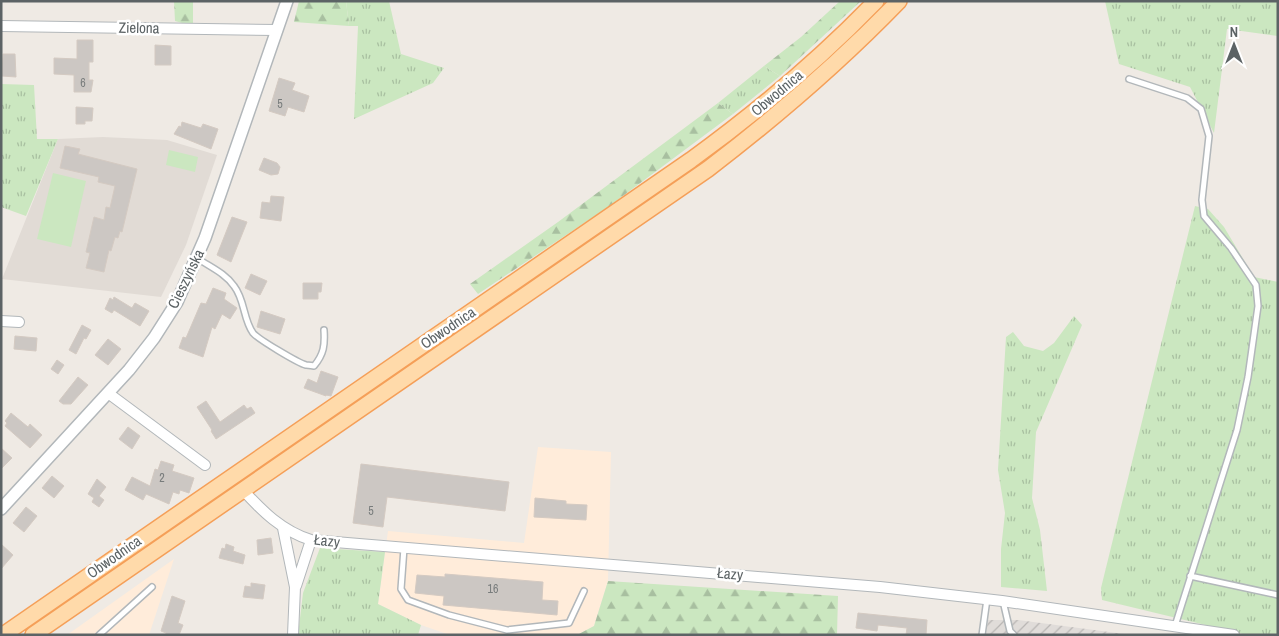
<svg xmlns="http://www.w3.org/2000/svg" width="1279" height="636" font-family="'Archivo Narrow',sans-serif">
<defs>
<pattern id="industrial-furrows" width="10" height="10" patternUnits="userSpaceOnUse" patternTransform="scale(1.25)"><rect width="10" height="10" fill="#e0dcd9"/><path d="M-1 1l2-2M0 10L10 0M9 11l2-2" fill="none" stroke="#b9b6b4"/></pattern>
<pattern id="grass-tufts" width="24" height="20" patternUnits="userSpaceOnUse" patternTransform="scale(1.25)"><rect width="24" height="20" fill="#cbe7c0"/><path d="M3 7l-1-3M5 7V3M7 7l1-3M15 17l-1-3M17 17v-4M19 17l1-3" fill="none" stroke="#a8bfa0"/></pattern>
<pattern id="forest-firs" width="22" height="20" patternUnits="userSpaceOnUse" patternTransform="scale(1.25)"><rect width="22" height="20" fill="#cbe7c0"/><path d="M5 1l3.5 6h-7zM16 11l3.5 6h-7z" fill="#a8bfa0"/></pattern>
</defs>
<rect width="100%" height="100%" fill="#efeae4"/>
<path fill="#ffecda" d="M 538,447 L 611,452 L 608,581 L 594,626 L 577,635 L 450,635 L 421,625 L 378,604 L 388,531 L 524,543 Z
M 174,559 L 149,635 L 67,635 Z"/>
<path fill="url(#industrial-furrows)" d="M 988,620 L 1018,620 L 1132,635 L 986,635 Z"/>
<path fill="#e1dbd5" d="M 103,137 L 167,140 L 217,155 L 186,245 L 161,297 L 2,279 L 58,139 Z"/>
<path fill="url(#grass-tufts)" d="M 346,1 L 389,1 L 401,54 L 444,68 L 433,83 L 354,119 L 358,26 L 349,26 Z
M 1105,1 L 1278,1 L 1278,36 L 1227,29 L 1214,133 L 1190,87 L 1119,64 Z
M 764,66 L 780,76 L 733,114 L 718,103 Z
M 1,84 L 34,85 L 37,139 L 58,139 L 26,216 L 1,207 Z
M 1195,206 L 1208,209 L 1224,227 L 1254,277 L 1278,282 L 1278,635 L 1247,635 L 1102,600 L 1101,588 Z
M 1074,316 L 1082,325 L 1036,432 L 1032,498 L 1040,530 L 1047,591 L 1001,587 L 1001,549 L 1005,513 L 998,470 L 1006,337 L 1013,332 L 1024,346 L 1043,351 L 1054,343 Z
M 320,548 L 385,552 L 378,604 L 421,625 L 418,635 L 298,635 L 303,593 Z"/>
<path fill="url(#forest-firs)" d="M 174,1 L 193,1 L 193,26 L 175,21 Z
M 299,1 L 346,1 L 349,26 L 294,22 Z
M 840,1 L 861,1 L 780,76 L 764,66 L 801,37 Z
M 718,103 L 733,114 L 608,207 L 478,294 L 470,284 L 558,222 Z
M 608,581 L 838,596 L 837,635 L 577,635 L 594,626 Z"/>
<path fill="#cbe7c0" d="M 169,150 L 198,157 L 195,172 L 166,165 Z
M 53,173 L 86,181 L 71,247 L 37,239 Z"/>
<path fill="#ccc7c3" stroke="#d4cac2" d="M 77,40 L 93,40 L 93,62 L 89,62 L 89,80 L 93,80 L 91,92 L 74,92 L 74,75 L 54,74 L 54,58 L 77,59 Z
M 155,45 L 171,46 L 171,65 L 155,65 Z
M 3,54 L 15,54 L 16,77 L 2,76 Z
M 279,78 L 295,83 L 292,90 L 309,96 L 304,112 L 288,107 L 285,116 L 269,111 Z
M 76,107 L 93,108 L 92,121 L 85,121 L 85,124 L 76,124 Z
M 182,122 L 201,128 L 203,124 L 218,129 L 211,149 L 174,134 L 179,126 L 181,127 Z
M 65,146 L 80,149 L 78,154 L 137,169 L 122,232 L 120,231 L 118,238 L 115,237 L 111,251 L 109,250 L 104,272 L 86,268 L 90,253 L 86,252 L 94,217 L 104,220 L 106,207 L 110,208 L 115,186 L 98,182 L 99,177 L 60,168 Z
M 264,158 L 277,163 L 280,167 L 278,174 L 271,175 L 259,170 Z
M 271,196 L 284,197 L 281,221 L 260,218 L 262,202 L 270,203 Z
M 232,217 L 247,222 L 231,262 L 217,255 Z
M 251,274 L 267,281 L 260,295 L 245,288 Z
M 303,283 L 322,283 L 321,292 L 318,292 L 318,299 L 303,299 Z
M 213,288 L 226,293 L 224,299 L 237,308 L 230,319 L 222,314 L 215,329 L 212,327 L 203,357 L 179,348 L 183,337 L 186,338 L 201,303 L 206,304 Z
M 114,297 L 132,308 L 135,303 L 149,311 L 140,326 L 114,310 L 112,313 L 105,309 L 110,298 L 113,300 Z
M 261,311 L 285,319 L 280,334 L 257,327 Z
M 82,325 L 91,330 L 86,339 L 84,338 L 76,354 L 69,350 Z
M 15,336 L 37,338 L 36,351 L 14,349 Z
M 108,339 L 121,349 L 108,365 L 95,355 Z
M 57,360 L 64,365 L 58,374 L 51,369 Z
M 321,371 L 338,377 L 331,396 L 326,395 L 326,396 L 304,388 L 308,379 L 317,383 Z
M 78,377 L 88,385 L 71,404 L 63,404 L 59,401 Z
M 206,401 L 220,422 L 244,405 L 247,409 L 251,407 L 255,413 L 216,439 L 211,431 L 212,430 L 197,407 Z
M 11,413 L 28,427 L 30,424 L 42,435 L 30,448 L 5,426 L 7,423 L 5,421 Z
M 128,427 L 140,436 L 132,449 L 119,439 Z
M 1,448 L 12,458 L 1,469 Z
M 161,461 L 174,465 L 172,471 L 194,478 L 189,493 L 180,490 L 179,494 L 173,492 L 169,504 L 146,494 L 143,500 L 125,490 L 132,477 L 150,486 L 155,469 L 158,470 Z
M 361,464 L 509,482 L 505,511 L 387,497 L 383,527 L 353,523 Z
M 52,476 L 64,486 L 54,498 L 42,488 Z
M 97,479 L 106,487 L 99,496 L 104,500 L 99,507 L 92,502 L 94,498 L 88,494 Z
M 535,498 L 566,501 L 566,504 L 587,505 L 586,520 L 534,517 Z
M 26,507 L 37,516 L 24,532 L 13,523 Z
M 271,538 L 273,553 L 258,555 L 257,540 Z
M 1,544 L 13,555 L 1,569 Z
M 226,544 L 234,547 L 233,551 L 245,555 L 243,564 L 219,558 L 222,548 L 225,549 Z
M 445,574 L 543,582 L 542,600 L 558,601 L 557,615 L 443,605 L 444,596 L 415,593 L 417,575 L 445,577 Z
M 251,583 L 265,585 L 263,599 L 243,597 L 245,586 L 251,587 Z
M 172,596 L 185,601 L 178,623 L 183,625 L 179,635 L 166,635 L 166,633 L 161,631 Z
M 858,613 L 927,620 L 926,635 L 906,635 L 907,628 L 878,625 L 877,631 L 856,628 Z"/>
<g fill="none" stroke-linecap="round" stroke-linejoin="round">
<g stroke="#b2b7ba" stroke-width="8">
<path id="service" d="M 1129,79 L 1187,98 L 1201,109 L 1209,136 L 1202,200 L 1204,216 L 1231,248 L 1256,285 L 1258,306 L 1248,377 L 1237,430 L 1175,626
M 197,258 C 210,267 225,273 234,286 C 245,300 243,319 253,333 C 258,339 298,363 306,365 C 307,365 314,366 314,366 C 324,354 325,345 324,330
M 404,548 L 401,589 L 408,600 L 449,615 L 507,630 L 569,623 L 584,591
M 1190,576 L 1278,595
M 1003,601 L 1010,631 L 1014,635
M 99,635 L 152,587
M 982,635 L 987,599"/>
</g>
<g stroke="#b2b7ba" stroke-width="12">
<path id="minor" d="M 1,26 L 277,30
M 1,321 L 19,322
M 108,393 L 205,465
M 242,489 C 262,511 282,531 311,540 L 880,587 L 1002,601 L 1234,635
M 283,528 L 295,587 L 293,635
M 296,586 L 311,540"/>
</g>
<g stroke="#b2b7ba" stroke-width="14">
<path id="tertiary" d="M 1,509 L 129,370 L 154,338 L 177,302 L 205,238 L 287,1"/>
</g>
<g stroke="#f59f58" stroke-width="18">
<path id="primary" d="M 3,635 L 691,160 C 757,112 819,60 876,1
M 33,635 L 708,169 C 776,117 840,62 899,1"/>
</g>
<use href="#service" stroke="#fff" stroke-width="5"/>
<use href="#minor" stroke="#fff" stroke-width="10"/>
<use href="#tertiary" stroke="#fff" stroke-width="11"/>
<use href="#primary" stroke="#ffdaaa" stroke-width="15"/>
</g>
<g text-anchor="middle" stroke-width="5" stroke-linejoin="round" paint-order="stroke">
<g font-size="12" fill="#787c7c">
<text x="83" y="87">6</text>
<text x="280" y="108">5</text>
<text x="162" y="482">2</text>
<text x="371" y="515">5</text>
<text x="493" y="593">16</text>
</g>
<g font-size="15" fill="#5c6365" stroke="#fff">
<text transform="translate(139 28) rotate(1)" y="5">Zielona</text>
<text transform="translate(777 93) rotate(-40)" y="5">Obwodnica</text>
<text transform="translate(186 279) rotate(-64)" y="5">Cieszyńska</text>
<text transform="translate(448 328) rotate(-34)" y="5">Obwodnica</text>
<text transform="translate(327 541) rotate(6)" y="5">Łazy</text>
<text transform="translate(114 557) rotate(-35)" y="5">Obwodnica</text>
<text transform="translate(730 574) rotate(5)" y="5">Łazy</text>
</g>
</g>
<rect width="1279" height="636" fill="none" stroke="#5c6365" stroke-width="5"/>
<g transform="translate(1234 45)" stroke="#ffffff" stroke-width="4" paint-order="stroke">
<path d="M0-4L9 19L0 12L-9 19Z" fill="#5c6365"/>
<text y="-8" font-size="14" font-weight="bold" text-anchor="middle" fill="#5c6365">N</text>
</g>
</svg>
